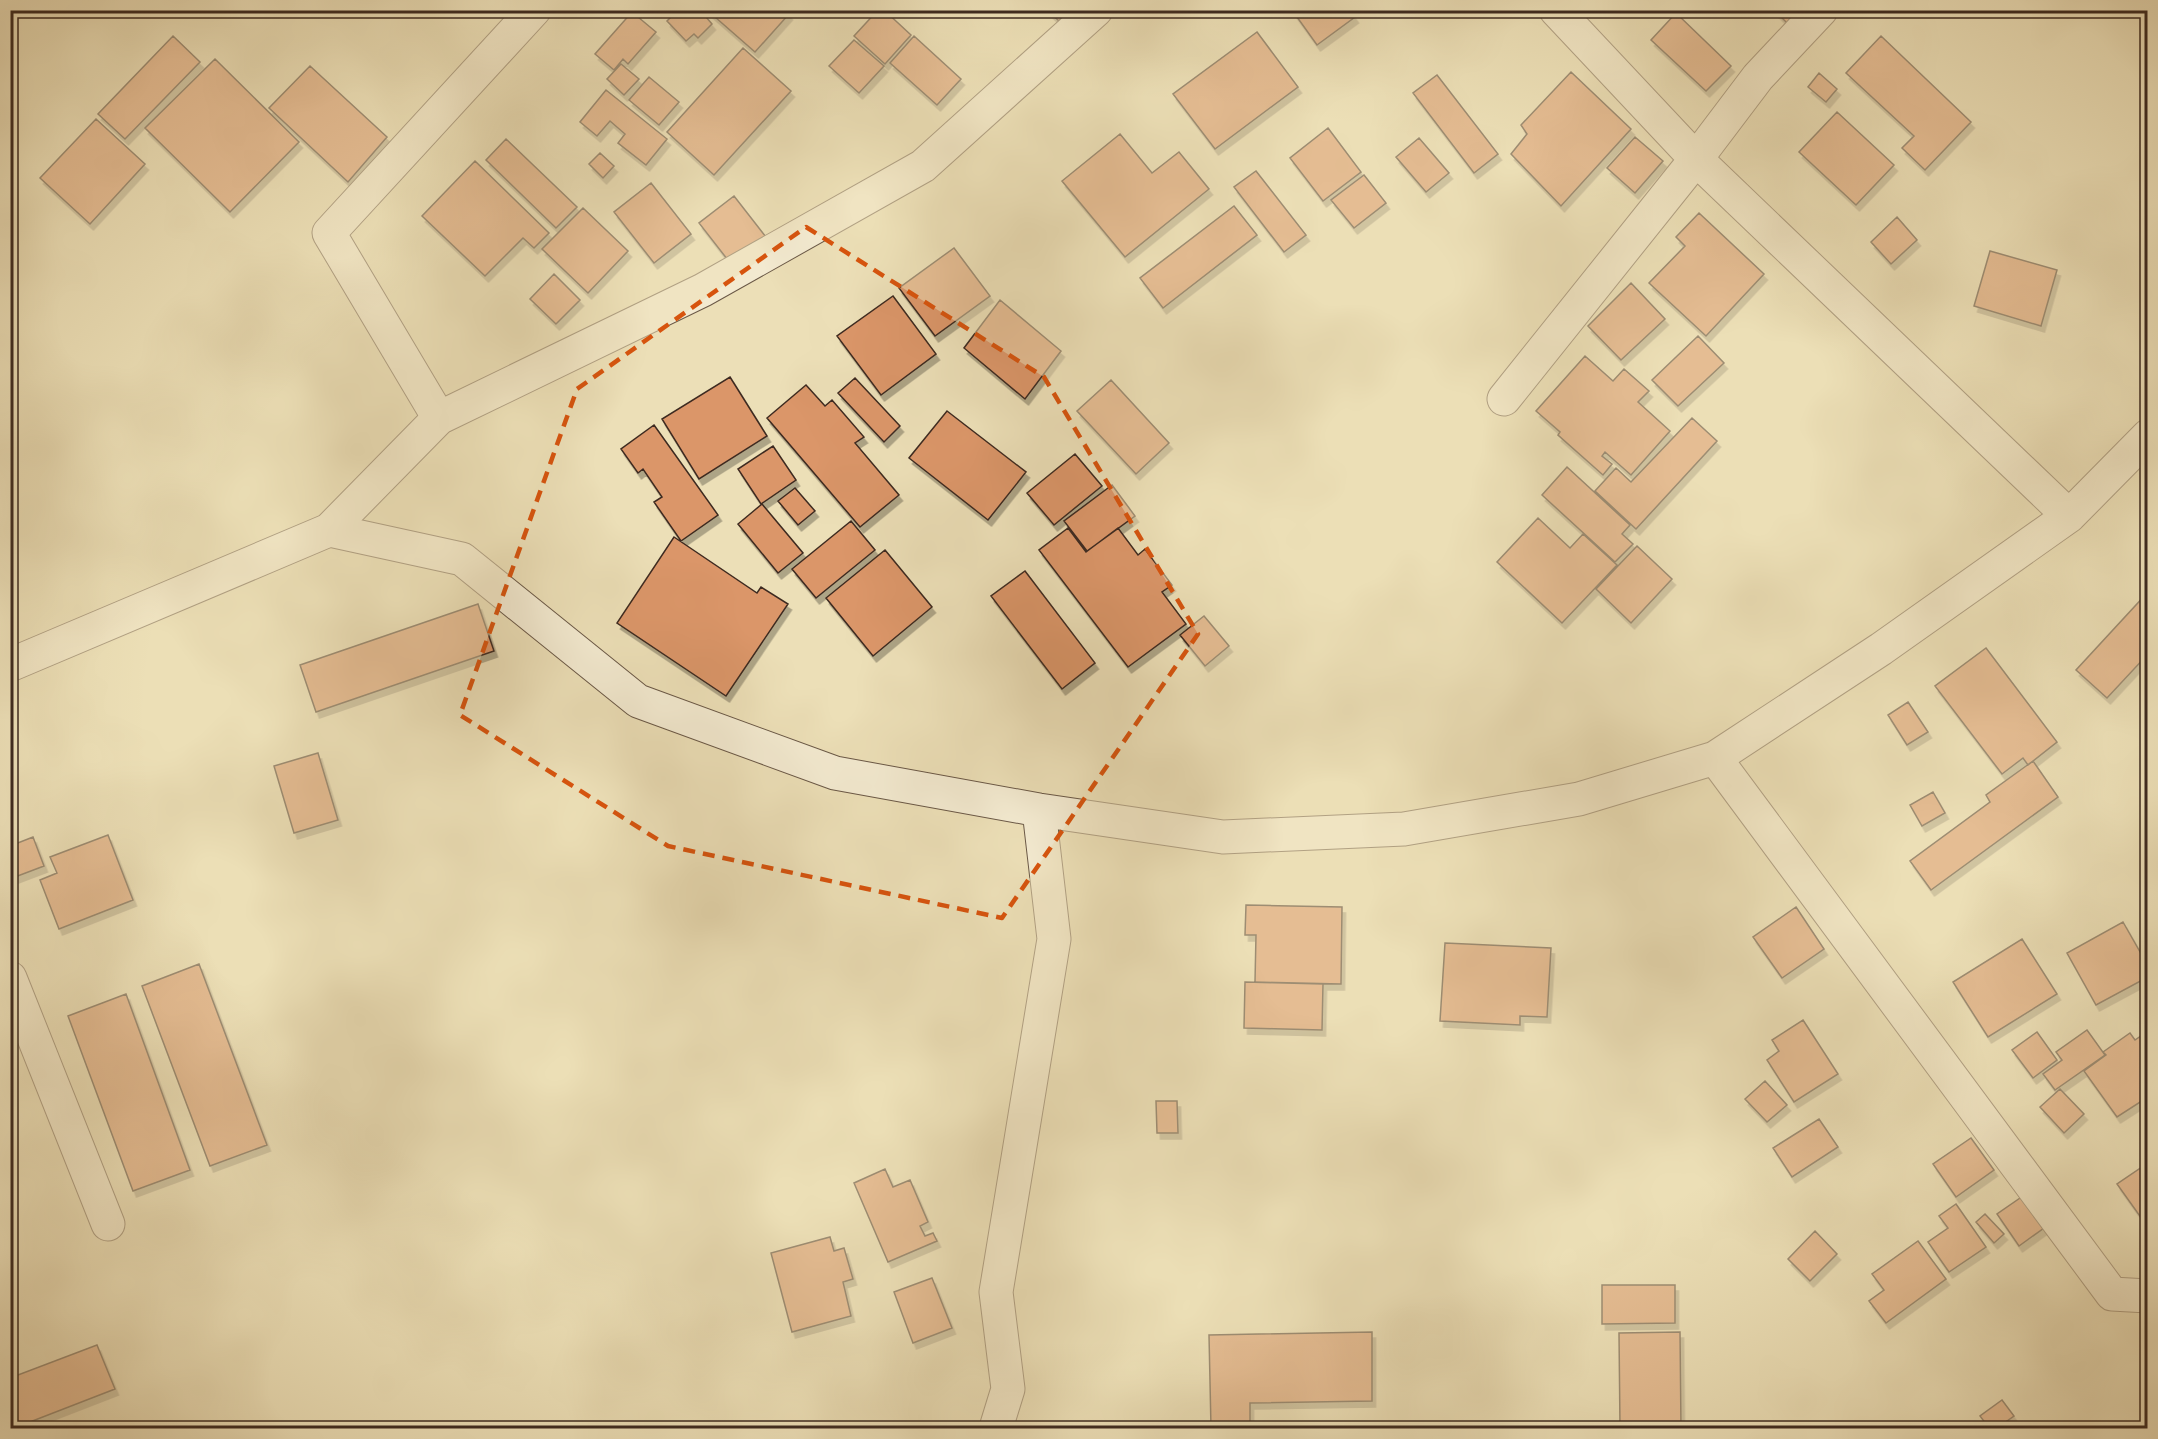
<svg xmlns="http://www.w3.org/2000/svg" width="2158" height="1439" font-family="Cardo,serif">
<defs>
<filter id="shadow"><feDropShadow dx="3.5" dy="6" stdDeviation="0" flood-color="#0004"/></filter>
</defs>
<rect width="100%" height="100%" fill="#ecdfb7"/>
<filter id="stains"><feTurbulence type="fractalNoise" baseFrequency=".00333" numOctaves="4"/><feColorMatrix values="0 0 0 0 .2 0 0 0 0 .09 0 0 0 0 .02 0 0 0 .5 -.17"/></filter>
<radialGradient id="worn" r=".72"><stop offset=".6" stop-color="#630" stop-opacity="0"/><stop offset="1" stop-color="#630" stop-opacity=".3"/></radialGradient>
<path fill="#db9669" stroke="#3e2b20" stroke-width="1.5" filter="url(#shadow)" d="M 678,10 L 700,10 L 712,24 L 698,38 L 694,34 L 686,41 L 667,21 Z
M 707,10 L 785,10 L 789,14 L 755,52 Z
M 878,10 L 884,10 L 911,35 L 885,64 L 854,36 Z
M 1047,10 L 1068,10 L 1059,21 Z
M 1292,10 L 1350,10 L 1355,17 L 1317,45 Z
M 1774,10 L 1800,10 L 1788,24 Z
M 632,12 L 656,32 L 628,64 L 623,59 L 614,70 L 595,54 Z
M 1676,13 L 1731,66 L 1706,91 L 1651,40 Z
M 1257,32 L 1298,87 L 1215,149 L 1173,94 Z
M 173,36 L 200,62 L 125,139 L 98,114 Z
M 914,36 L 961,79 L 937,105 L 890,63 Z
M 1881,36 L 1971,122 L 1925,170 L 1902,148 L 1914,136 L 1846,73 Z
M 854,40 L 884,66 L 859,93 L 829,66 Z
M 743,48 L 791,91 L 714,175 L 667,132 Z
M 215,59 L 299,142 L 230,212 L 145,128 Z
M 621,64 L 639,79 L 624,95 L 607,79 Z
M 310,66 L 387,137 L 348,182 L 269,108 Z
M 1571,72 L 1631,129 L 1561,206 L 1511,154 L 1527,134 L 1521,125 Z
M 1819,73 L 1837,89 L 1826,102 L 1808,87 Z
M 1437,75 L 1498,154 L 1474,173 L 1413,93 Z
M 649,77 L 679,102 L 659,125 L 629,100 Z
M 606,90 L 667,139 L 646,165 L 618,143 L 625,134 L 610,121 L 597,136 L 580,122 Z
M 1837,112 L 1894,165 L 1856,205 L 1799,152 Z
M 96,119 L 145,164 L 90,224 L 40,178 Z
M 1328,128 L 1361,172 L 1323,201 L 1290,158 Z
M 1120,134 L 1152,173 L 1179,152 L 1209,189 L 1125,257 L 1062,181 Z
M 1635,137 L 1663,161 L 1635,193 L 1607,168 Z
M 1419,138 L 1449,173 L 1426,192 L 1396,157 Z
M 506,139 L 577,207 L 556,228 L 486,160 Z
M 600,153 L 614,166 L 603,178 L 589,164 Z
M 475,161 L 549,233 L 534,248 L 523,238 L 485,276 L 422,216 Z
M 1256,171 L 1306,235 L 1284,252 L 1234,187 Z
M 1364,175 L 1386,203 L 1354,228 L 1331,200 Z
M 651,183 L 691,234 L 654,263 L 614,212 Z
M 734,196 L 766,237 L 731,264 L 699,223 Z
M 1234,206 L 1257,235 L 1163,308 L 1140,278 Z
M 583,208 L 628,251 L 588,293 L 542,249 Z
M 1699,213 L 1764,274 L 1706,336 L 1649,283 L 1685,246 L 1676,237 Z
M 1897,217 L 1917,240 L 1891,264 L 1871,242 Z
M 954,248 L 990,296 L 935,336 L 899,288 Z
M 1990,251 L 2057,270 L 2041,326 L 1974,306 Z
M 554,274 L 580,300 L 556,324 L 530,299 Z
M 1631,283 L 1665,319 L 1621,360 L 1588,326 Z
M 893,296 L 936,354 L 881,395 L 837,336 Z
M 1000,300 L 1061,351 L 1025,399 L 964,348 Z
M 1698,336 L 1724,363 L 1678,406 L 1652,380 Z
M 1585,356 L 1613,381 L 1624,369 L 1649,391 L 1638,402 L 1670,431 L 1631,475 L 1605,452 L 1602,456 L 1612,464 L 1603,475 L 1558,435 L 1560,432 L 1536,411 Z
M 730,377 L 767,436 L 699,479 L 662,419 Z
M 855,378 L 900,426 L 884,442 L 838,393 Z
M 1111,380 L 1169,443 L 1136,474 L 1077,411 Z
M 806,385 L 825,406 L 832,400 L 864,437 L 855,443 L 899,495 L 860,527 L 767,418 Z
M 947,411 L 1026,472 L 988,520 L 909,458 Z
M 1692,418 L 1717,441 L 1636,529 L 1595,491 L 1616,468 L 1631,482 Z
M 654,425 L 718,515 L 681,541 L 654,502 L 662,497 L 643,469 L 638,473 L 621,449 Z
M 773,446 L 796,480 L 761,504 L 738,469 Z
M 1075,454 L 1102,486 L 1054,525 L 1027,493 Z
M 1567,467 L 1630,525 L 1622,534 L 1633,544 L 1615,562 L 1542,495 Z
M 1112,485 L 1135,516 L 1087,551 L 1064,521 Z
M 795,488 L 815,511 L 798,525 L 778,501 Z
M 762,504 L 803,553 L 778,573 L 738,524 Z
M 1538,518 L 1570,548 L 1583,534 L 1617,565 L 1562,623 L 1497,562 Z
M 851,521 L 875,550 L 816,598 L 792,569 Z
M 1068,528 L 1086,552 L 1118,528 L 1138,555 L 1145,549 L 1172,585 L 1162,592 L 1186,624 L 1128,667 L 1039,550 Z
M 674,537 L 757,593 L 761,587 L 788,604 L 726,696 L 617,623 Z
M 1637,546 L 1672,579 L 1631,623 L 1596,589 Z
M 885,550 L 932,607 L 873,656 L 826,598 Z
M 1025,571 L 1095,663 L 1062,689 L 991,596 Z
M 2148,592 L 2148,654 L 2107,698 L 2076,670 Z
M 478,604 L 494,651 L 316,712 L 300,665 Z
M 1204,616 L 1229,646 L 1205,666 L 1180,635 Z
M 1986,648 L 2057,742 L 2028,765 L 2023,758 L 2002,774 L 1935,686 Z
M 1908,702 L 1928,732 L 1907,745 L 1888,715 Z
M 318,753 L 338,820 L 294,833 L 274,766 Z
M 2033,761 L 2058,797 L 1931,890 L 1910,861 L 1990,802 L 1986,795 Z
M 1933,792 L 1945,813 L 1922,826 L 1910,805 Z
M 108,835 L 133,900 L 59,929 L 40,880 L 57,873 L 50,857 Z
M 33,837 L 44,866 L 15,877 L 10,867 L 10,846 Z
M 1246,905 L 1342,907 L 1341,984 L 1255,982 L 1256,935 L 1245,935 Z
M 1796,907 L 1824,949 L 1782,978 L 1753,937 Z
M 2123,922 L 2148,966 L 2148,977 L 2096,1005 L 2067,953 Z
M 2022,939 L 2057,994 L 1988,1037 L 1953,982 Z
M 1445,943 L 1551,948 L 1547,1017 L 1520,1016 L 1520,1025 L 1440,1021 Z
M 199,964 L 267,1145 L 210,1166 L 142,986 Z
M 1245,982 L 1323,984 L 1322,1030 L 1244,1028 Z
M 126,994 L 190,1170 L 133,1191 L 68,1016 Z
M 1803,1020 L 1838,1074 L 1794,1102 L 1767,1060 L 1779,1051 L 1772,1040 Z
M 2087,1030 L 2105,1055 L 2055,1090 L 2043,1074 L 2062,1060 L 2056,1052 Z
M 2148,1031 L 2148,1097 L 2117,1117 L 2084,1071 L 2106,1055 L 2103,1052 L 2130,1033 L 2135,1040 Z
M 2037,1032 L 2057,1060 L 2033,1078 L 2012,1050 Z
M 1765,1081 L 1787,1105 L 1767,1122 L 1745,1099 Z
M 2060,1089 L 2084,1114 L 2064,1133 L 2040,1107 Z
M 1156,1101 L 1177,1101 L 1178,1133 L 1157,1133 Z
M 1819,1119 L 1838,1147 L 1792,1177 L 1773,1148 Z
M 1971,1138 L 1994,1170 L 1956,1197 L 1933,1164 Z
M 2148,1163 L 2148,1215 L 2142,1219 L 2117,1184 Z
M 885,1169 L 893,1187 L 910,1180 L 928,1222 L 920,1226 L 925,1236 L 933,1233 L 937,1241 L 888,1262 L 854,1183 Z
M 2023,1196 L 2044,1228 L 2019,1246 L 1997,1214 Z
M 1956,1204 L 1986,1247 L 1949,1272 L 1928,1242 L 1948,1228 L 1939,1216 Z
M 1985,1214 L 2004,1234 L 1994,1243 L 1976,1222 Z
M 1815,1231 L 1837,1254 L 1810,1281 L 1788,1259 Z
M 830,1237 L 834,1251 L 844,1248 L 853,1279 L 843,1282 L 851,1316 L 792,1332 L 771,1253 Z
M 1918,1241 L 1946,1279 L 1886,1323 L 1869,1301 L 1884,1290 L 1872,1274 Z
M 932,1278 L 952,1328 L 913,1343 L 894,1292 Z
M 1602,1285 L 1675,1285 L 1675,1323 L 1602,1324 Z
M 1372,1332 L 1372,1401 L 1250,1403 L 1250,1428 L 1211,1428 L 1209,1335 Z
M 1680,1332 L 1681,1428 L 1620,1428 L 1619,1333 Z
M 97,1345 L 115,1389 L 17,1427 L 10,1410 L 10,1378 Z
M 2002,1400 L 2014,1416 L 1997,1428 L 1989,1428 L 1980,1416 Z"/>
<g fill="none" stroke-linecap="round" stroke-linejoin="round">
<g stroke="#6a5846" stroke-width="35">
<path id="minor" d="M 1556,10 L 1696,159 L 2069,516
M 1504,399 L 1696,159 L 1758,77 L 1821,10
M 439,418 L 329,233 L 534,10
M 329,530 L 462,559 L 638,701 L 835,773 L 1039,810 L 1223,837 L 1404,829 L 1579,799 L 1715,758 L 1881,649 L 2069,516 L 2148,436
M 1715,758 L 2112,1294 L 2148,1296
M 10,978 L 108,1224
M 996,1428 L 1008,1389 L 996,1292 L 1054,939 L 1039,810"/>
</g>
<g stroke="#6a5846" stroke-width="35">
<path id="tertiary" d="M 10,665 L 329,530 L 439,418 L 703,290 L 923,166 L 1096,10"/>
</g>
<use href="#minor" stroke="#f3ead0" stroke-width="33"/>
<use href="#tertiary" stroke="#f3ead0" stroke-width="33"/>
</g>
<path d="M0 0H2158V1439H0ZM 806,227 L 1044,377 L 1198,634 L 1002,918 L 668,846 L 460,715 L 577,389 Z" fill="#ecdfb7" fill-opacity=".55" fill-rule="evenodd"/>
<path fill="none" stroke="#d7540e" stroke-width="4.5" stroke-dasharray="12 8" stroke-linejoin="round" d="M 806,227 L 1044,377 L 1198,634 L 1002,918 L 668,846 L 460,715 L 577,389 Z"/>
<rect width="2158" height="1439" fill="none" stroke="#ecdfb7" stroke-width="36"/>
<rect x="12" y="12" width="2134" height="1415" fill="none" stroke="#3e2b20" stroke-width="3"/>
<rect x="18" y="18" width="2122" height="1403" fill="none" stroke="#3e2b20" stroke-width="1.5"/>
<rect width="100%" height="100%" filter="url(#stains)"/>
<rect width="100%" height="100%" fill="url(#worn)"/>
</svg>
